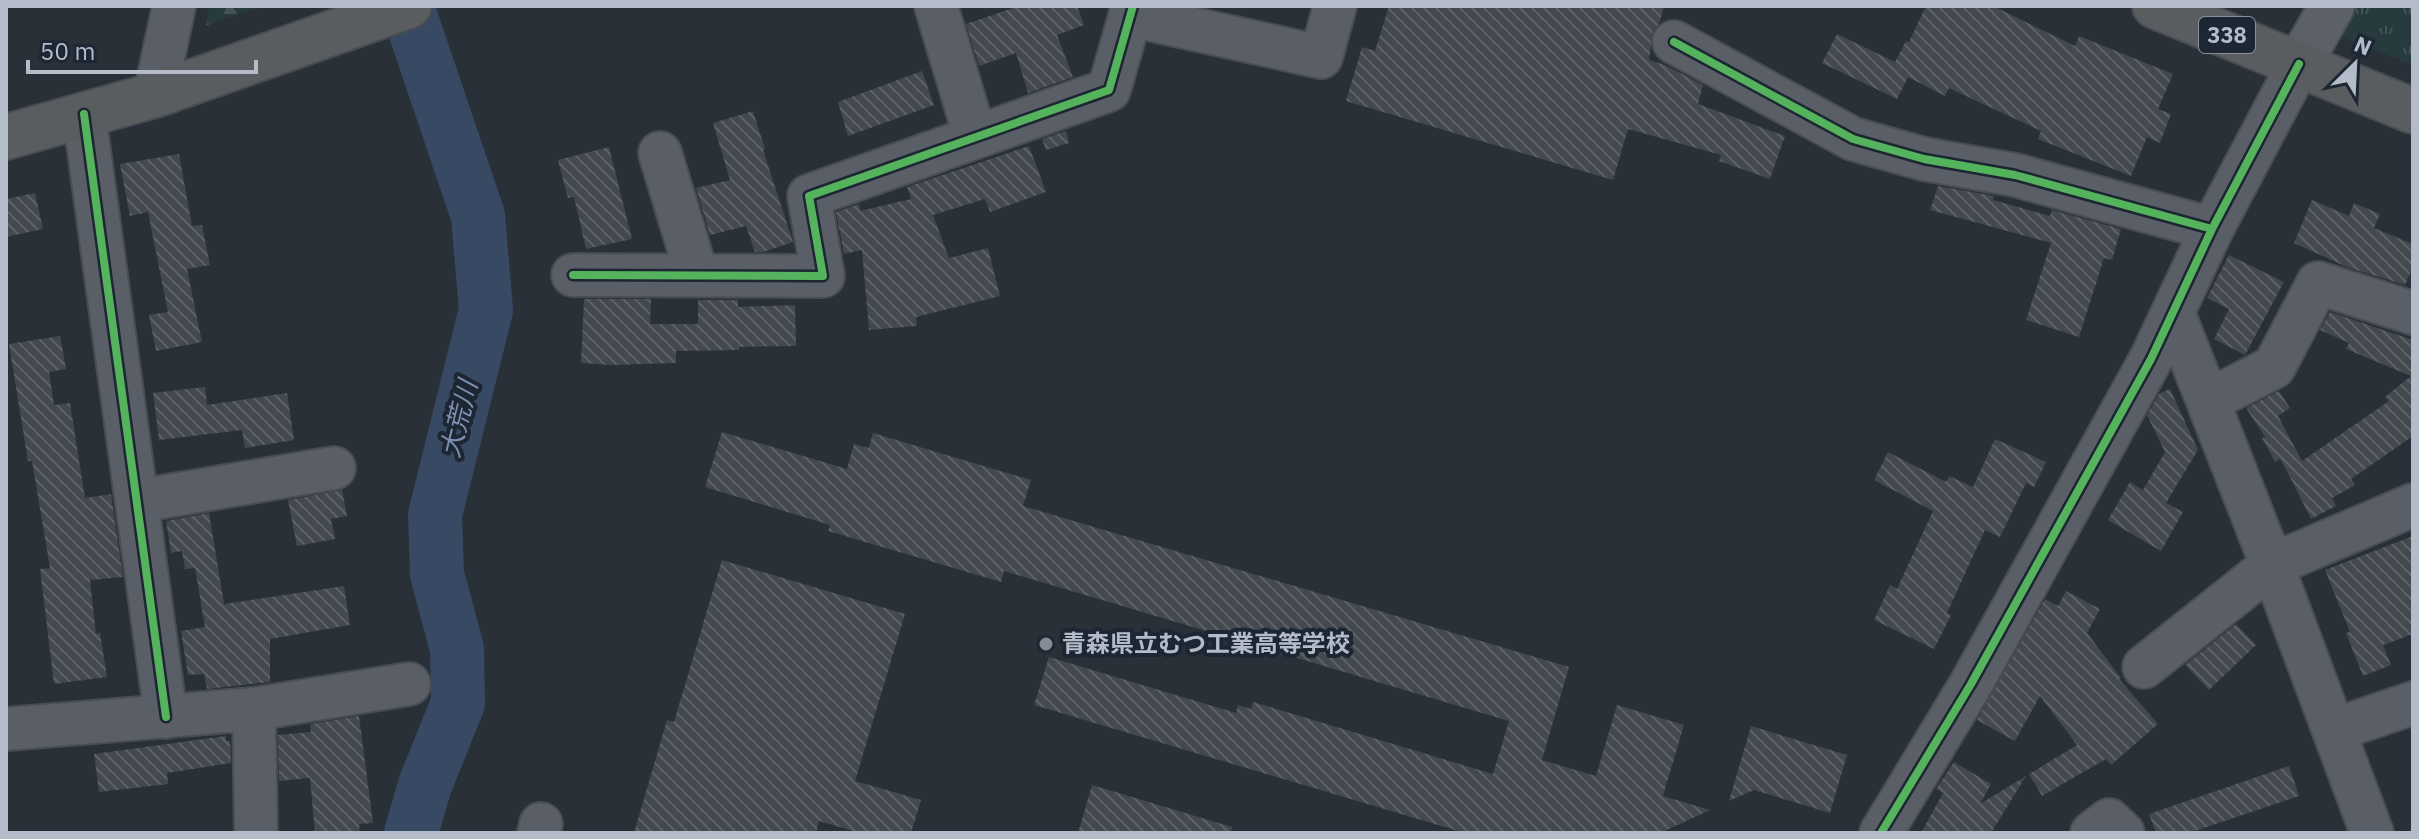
<svg xmlns="http://www.w3.org/2000/svg" width="2419" height="839" font-family="'IBM Plex Sans','Noto Sans JP',sans-serif">
<defs>
<pattern id="forest-firs" width="22" height="20" patternUnits="userSpaceOnUse" patternTransform="scale(2)"><rect width="22" height="20" fill="#273a3e"/><path d="M5 1l3.5 6h-7zM16 11l3.5 6h-7z" fill="#445559"/></pattern>
<pattern id="park-tufts" width="24" height="20" patternUnits="userSpaceOnUse" patternTransform="scale(2)"><rect width="24" height="20" fill="#273a3e"/><path d="M3 7l-1-3M5 7V3M7 7l1-3M15 17l-1-3M17 17v-4M19 17l1-3" fill="none" stroke="#445559"/></pattern>
<pattern id="building-back-hatch" width="6" height="6" patternUnits="userSpaceOnUse" patternTransform="scale(2)"><rect width="6" height="6" fill="#444950"/><path d="M-1 5l2 2M0 0l6 6M5-1l2 2" fill="none" stroke="#5d6168"/></pattern>
</defs>
<rect width="100%" height="100%" fill="#2a3038"/>
<path fill="url(#forest-firs)" d="M 209,6 L 263,6 L 205,26 Z"/>
<path fill="url(#park-tufts)" d="M 2343,6 L 2413,6 L 2413,65 L 2340,36 Z"/>
<g fill="none" stroke-linecap="round" stroke-linejoin="round">
<path stroke="#384963" stroke-width="54" d="M 407,6 L 478,216 L 486,310 L 435,515 L 437,574 L 457,649 L 458,703 L 425,785 L 411,833"/>
</g>
<path fill="url(#building-back-hatch)" d="M 1019,6 L 1077,6 L 1084,25 L 1057,35 L 1073,77 L 1028,93 L 1016,53 L 979,66 L 966,24 Z
M 1389,6 L 1664,6 L 1659,24 L 1653,31 L 1649,60 L 1665,65 L 1703,85 L 1698,104 L 1785,136 L 1770,179 L 1719,161 L 1721,155 L 1628,129 L 1613,180 L 1346,101 L 1362,47 L 1375,51 Z
M 1926,6 L 1993,6 L 2075,46 L 2079,36 L 2173,74 L 2158,109 L 2171,114 L 2160,143 L 2147,137 L 2131,176 L 2038,139 L 2041,131 L 1949,88 L 1945,96 L 1908,77 L 1897,99 L 1822,63 L 1837,34 L 1895,62 L 1906,41 L 1909,42 Z
M 922,71 L 934,105 L 848,136 L 838,102 Z
M 753,111 L 765,149 L 763,150 L 793,242 L 763,252 L 755,252 L 746,226 L 710,235 L 696,188 L 730,180 L 713,123 Z
M 1066,131 L 1069,143 L 1046,150 L 1042,139 Z
M 1029,146 L 1046,192 L 990,212 L 985,199 L 933,215 L 949,258 L 988,248 L 1000,296 L 916,317 L 917,326 L 869,330 L 862,250 L 844,254 L 836,212 L 859,204 L 860,211 L 911,199 L 907,187 Z
M 609,147 L 632,239 L 586,249 L 574,197 L 568,198 L 558,160 Z
M 179,154 L 192,226 L 202,225 L 210,265 L 187,269 L 202,342 L 156,351 L 149,315 L 168,312 L 148,212 L 130,216 L 120,164 Z
M 1938,186 L 1994,196 L 1993,200 L 2050,216 L 2052,210 L 2121,229 L 2112,260 L 2104,258 L 2079,337 L 2026,320 L 2051,243 L 1930,210 Z
M 35,193 L 43,229 L 6,237 L 6,199 Z
M 2312,200 L 2349,216 L 2354,203 L 2380,214 L 2374,228 L 2413,244 L 2413,267 L 2405,285 L 2347,267 L 2294,243 Z
M 2229,255 L 2284,282 L 2245,355 L 2214,339 L 2229,309 L 2207,298 Z
M 584,299 L 651,299 L 650,324 L 698,324 L 698,300 L 738,300 L 738,307 L 795,305 L 796,346 L 739,347 L 739,350 L 676,351 L 676,363 L 611,365 L 581,363 Z
M 2330,312 L 2413,340 L 2413,436 L 2351,479 L 2355,485 L 2332,498 L 2336,506 L 2311,519 L 2287,471 L 2280,459 L 2275,462 L 2262,438 L 2265,437 L 2246,408 L 2279,391 L 2290,408 L 2278,416 L 2302,461 L 2389,401 L 2385,397 L 2411,376 L 2346,349 L 2349,343 L 2320,330 Z
M 60,336 L 66,369 L 49,372 L 54,405 L 70,403 L 85,498 L 111,494 L 123,577 L 90,580 L 96,634 L 100,633 L 107,677 L 54,684 L 40,569 L 50,568 L 32,461 L 28,461 L 9,344 Z
M 205,387 L 207,405 L 287,393 L 294,440 L 245,448 L 242,430 L 159,440 L 153,393 Z
M 2170,389 L 2198,450 L 2166,503 L 2183,512 L 2161,551 L 2108,520 L 2130,482 L 2143,490 L 2165,452 L 2147,415 L 2159,394 Z
M 722,432 L 847,469 L 854,444 L 869,448 L 873,433 L 1031,480 L 1023,506 L 1569,667 L 1542,760 L 1596,776 L 1617,705 L 1684,725 L 1663,796 L 1710,810 L 1660,833 L 1465,833 L 1034,705 L 1049,657 L 1236,713 L 1238,705 L 1251,709 L 1253,702 L 1493,774 L 1509,721 L 1004,571 L 1001,582 L 828,531 L 830,525 L 705,487 Z
M 1995,439 L 2046,462 L 2034,487 L 2026,483 L 2000,537 L 1985,530 L 1947,613 L 1951,615 L 1934,649 L 1874,620 L 1890,585 L 1897,589 L 1933,511 L 1874,480 L 1888,452 L 1946,482 L 1949,476 L 1973,487 Z
M 342,490 L 347,516 L 331,519 L 335,539 L 297,546 L 288,500 Z
M 209,513 L 224,604 L 344,586 L 350,625 L 270,639 L 270,682 L 207,689 L 204,674 L 188,675 L 181,631 L 205,627 L 195,568 L 185,569 L 182,551 L 171,553 L 166,521 Z
M 2413,536 L 2413,634 L 2383,645 L 2391,665 L 2363,676 L 2346,633 L 2350,632 L 2325,570 Z
M 722,560 L 905,614 L 855,781 L 921,800 L 911,833 L 860,833 L 819,821 L 816,833 L 634,833 L 667,720 L 674,722 Z
M 2066,591 L 2100,609 L 2087,633 L 2121,678 L 2119,679 L 2158,724 L 2111,765 L 2106,759 L 2042,796 L 2029,774 L 2077,745 L 2040,696 L 2015,741 L 1977,720 L 2045,599 L 2058,606 Z
M 2236,624 L 2256,645 L 2209,690 L 2185,665 Z
M 359,716 L 373,823 L 359,824 L 360,833 L 315,833 L 310,778 L 279,781 L 278,735 L 311,732 L 310,724 Z
M 1751,726 L 1847,755 L 1830,813 L 1754,790 L 1729,801 Z
M 226,736 L 226,741 L 230,741 L 231,763 L 167,773 L 168,784 L 99,792 L 94,754 Z
M 1954,762 L 1991,784 L 1980,804 L 2026,776 L 1991,833 L 1921,833 L 1943,793 L 1936,789 Z
M 2289,766 L 2299,796 L 2189,833 L 2156,833 L 2149,814 Z
M 1092,785 L 1232,827 L 1231,833 L 1078,833 Z"/>
<g fill="none" stroke-linecap="round" stroke-linejoin="round">
<g stroke="#484c53" stroke-width="46">
<path id="minor" d="M 936,6 L 975,136
M 1130,15 L 1321,57 L 1335,6
M 1674,42 L 1853,139 L 1924,159 L 2015,175 L 2212,229
M 155,95 L 174,6
M 84,114 L 166,717
M 660,153 L 697,275
M 573,275 L 823,276 L 809,196 L 1109,90 L 1133,6
M 2173,312 L 2272,565 L 2372,833
M 2208,401 L 2274,367 L 2318,283 L 2413,313
M 138,501 L 334,468
M 2144,667 L 2272,565 L 2413,505
M 254,709 L 409,684
M 6,729 L 254,709 L 256,833
M 2334,730 L 2413,703
M 539,833 L 541,824
M 1881,833 L 1971,684 L 2151,359 L 2212,229 L 2299,64
M 2092,833 L 2109,820 L 2123,833"/>
</g>
<g stroke="#484c55" stroke-width="48">
<path id="major" d="M 2299,64 L 2332,6"/>
</g>
<g stroke="#474c53" stroke-width="48">
<path id="highway" d="M 2155,6 L 2413,111
M 6,137 L 155,95 L 409,6"/>
</g>
<use href="#minor" stroke="#5a5e66" stroke-width="42"/>
<use href="#major" stroke="#5c6168" stroke-width="44"/>
<use href="#highway" stroke="#5a5d60" stroke-width="44"/>
<g stroke="#1d2633" stroke-width="13">
<path id="cycleway" d="M 1674,42 L 1853,139 L 1924,159 L 2015,175 L 2212,229
M 84,114 L 166,717
M 573,275 L 823,276 L 809,196 L 1109,90 L 1133,6
M 1881,833 L 1971,684 L 2151,359 L 2212,229 L 2299,64"/>
</g>
<use href="#cycleway" stroke="#56b35d" stroke-width="8"/>
</g>
<circle fill="#848b96" stroke="#1d2633" stroke-width="3" cx="1046" cy="644" r="8"/>
<g text-anchor="middle" stroke-width="8" stroke-linejoin="round" paint-order="stroke">
<rect fill="#1d2633" stroke="#878f9c" stroke-width="2" x="2199" y="17" width="56" height="36" rx="6"/>
<g font-size="22" font-weight="bold" fill="#b4bcc9">
<text x="2227" y="43">338</text>
</g>
<g font-size="24" font-weight="bold" fill="#b4bcc9" stroke="#1d2633" text-anchor="start">
<text x="1062" y="652">青森県立むつ工業高等学校</text>
</g>
<g font-size="26" font-style="italic" fill="#7c92b1" stroke="#1d2633">
<text transform="translate(459 419) rotate(-76)" y="9">大荒川</text>
</g>
</g>
<rect width="2419" height="839" fill="none" stroke="#b4bcc9" stroke-width="16"/>
<g transform="translate(2355 64) rotate(24)" stroke="#1d2633" stroke-width="6" paint-order="stroke">
<path d="M0-6L14 30L0 20L-14 30Z" fill="#b4bcc9"/>
<text y="-12" font-size="22" font-weight="bold" text-anchor="middle" fill="#b4bcc9">N</text>
</g>
<path d="M28 60v12h228v-12" fill="none" stroke="#b4bcc9" stroke-width="4"/>
<text x="40" y="60" font-size="24" fill="#b4bcc9" stroke="#1d2633" stroke-width="6" paint-order="stroke">50 m</text>
</svg>
